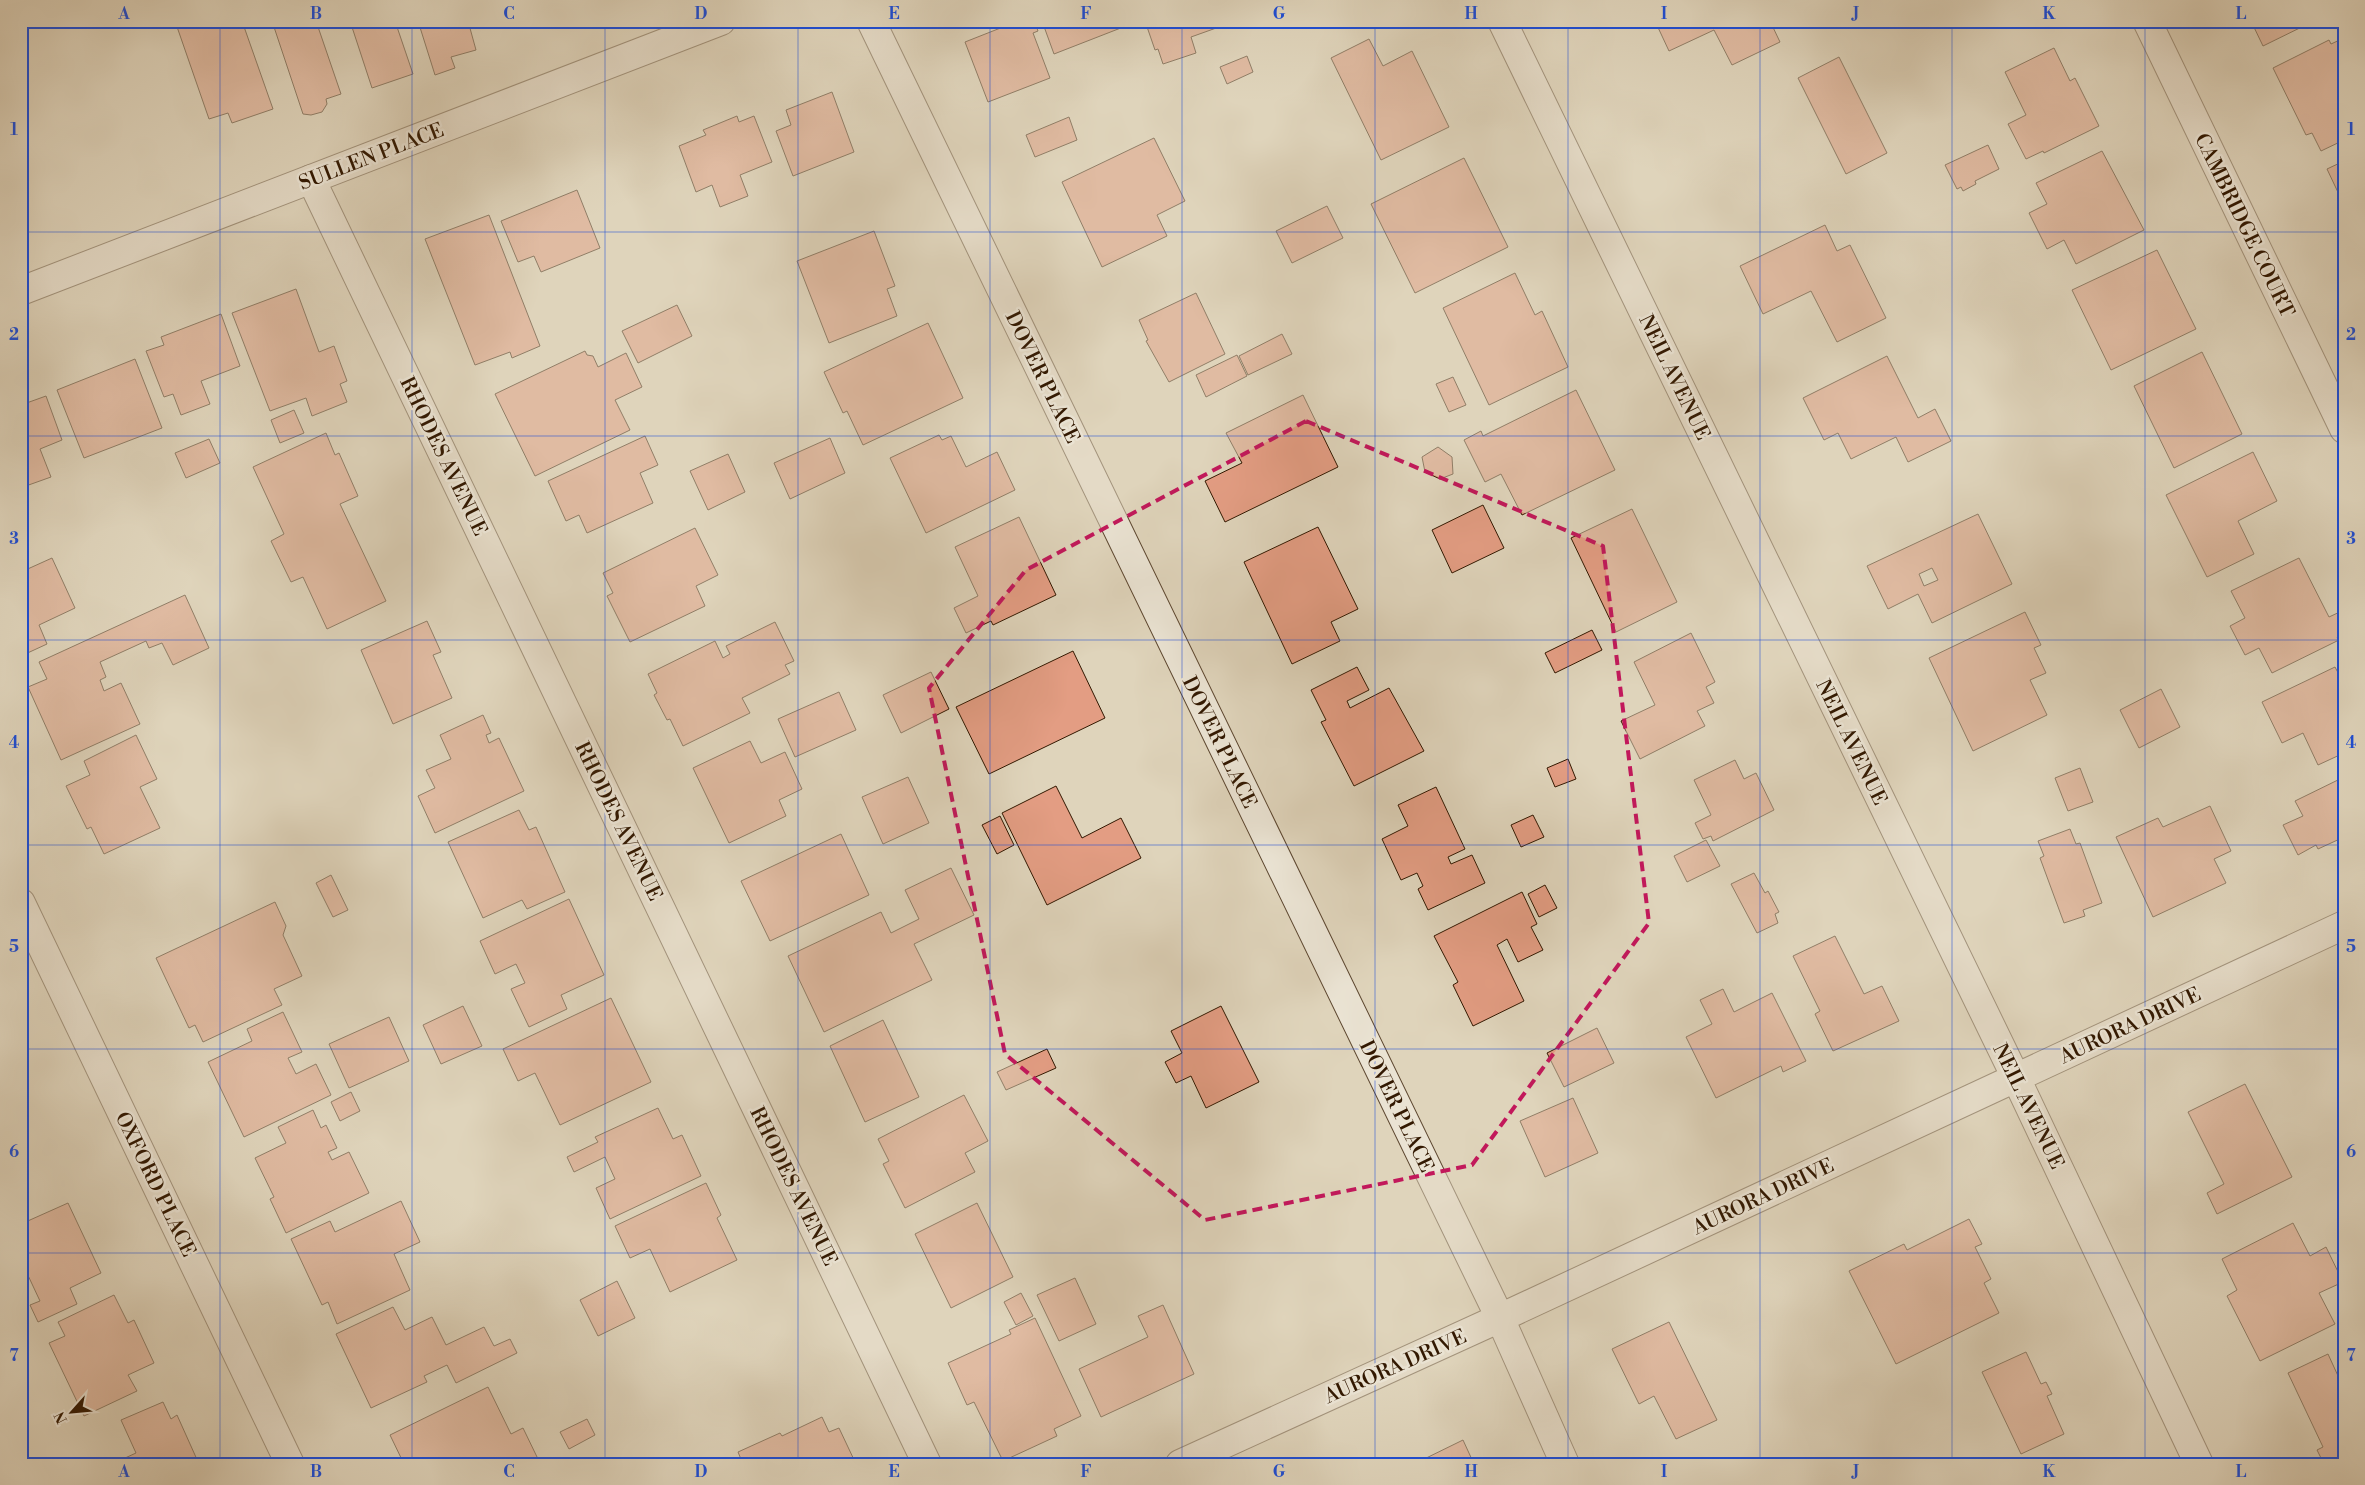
<svg xmlns="http://www.w3.org/2000/svg" width="2365" height="1485" font-family="'Libre Bodoni',serif">
<rect width="100%" height="100%" fill="#dfd4bb"/>
<filter id="stains"><feTurbulence type="fractalNoise" baseFrequency=".004" numOctaves="4"/><feColorMatrix values="0 0 0 0 .2 0 0 0 0 .09 0 0 0 0 .02 0 0 0 .5 -.17"/></filter>
<radialGradient id="worn" r=".72"><stop offset=".6" stop-color="#630" stop-opacity="0"/><stop offset="1" stop-color="#630" stop-opacity=".3"/></radialGradient>
<path fill="#e39d83" stroke="#321801" fill-rule="evenodd" d="M 175,21 L 242,21 L 273,109 L 232,123 L 228,113 L 209,119 Z
M 272,21 L 316,21 L 341,94 L 326,99 L 327,104 L 322,112 L 311,115 L 303,114 Z
M 350,21 L 395,21 L 413,74 L 372,88 Z
M 418,21 L 468,21 L 476,50 L 451,57 L 455,68 L 435,75 Z
M 1001,21 L 1034,21 L 1038,31 L 1033,33 L 1050,78 L 988,102 L 965,42 L 1003,27 Z
M 1042,21 L 1130,21 L 1131,24 L 1054,54 Z
M 1145,21 L 1233,21 L 1233,22 L 1191,37 L 1196,53 L 1163,64 L 1158,49 L 1155,50 Z
M 1655,21 L 1770,21 L 1780,42 L 1732,65 L 1714,30 L 1669,51 Z
M 2251,21 L 2314,21 L 2263,46 Z
M 2344,38 L 2344,140 L 2321,151 L 2312,133 L 2306,135 L 2273,68 L 2329,40 L 2331,44 Z
M 1369,39 L 1383,66 L 1412,51 L 1449,127 L 1381,160 L 1331,58 Z
M 2054,48 L 2070,81 L 2075,78 L 2099,126 L 2044,153 L 2043,151 L 2026,159 L 2008,124 L 2026,115 L 2005,72 Z
M 1247,56 L 1253,72 L 1227,84 L 1220,67 Z
M 1839,57 L 1887,153 L 1846,174 L 1798,78 Z
M 832,92 L 854,152 L 793,176 L 776,131 L 791,125 L 786,110 Z
M 737,116 L 739,122 L 754,116 L 772,162 L 740,175 L 748,196 L 720,207 L 712,185 L 696,192 L 679,146 L 706,135 L 703,130 Z
M 1069,117 L 1077,140 L 1035,157 L 1026,135 Z
M 1154,138 L 1185,201 L 1157,215 L 1167,236 L 1102,267 L 1062,182 Z
M 1988,145 L 1999,169 L 1975,181 L 1976,184 L 1963,191 L 1961,187 L 1957,189 L 1945,165 Z
M 2102,151 L 2144,230 L 2076,264 L 2064,240 L 2047,249 L 2029,213 L 2047,204 L 2036,183 Z
M 1464,158 L 1508,247 L 1415,293 L 1371,204 Z
M 2344,161 L 2344,205 L 2327,169 Z
M 577,190 L 600,248 L 541,272 L 534,256 L 518,262 L 501,221 Z
M 1327,206 L 1343,238 L 1292,263 L 1276,231 Z
M 489,215 L 540,346 L 512,358 L 510,352 L 475,365 L 425,239 Z
M 1825,225 L 1837,251 L 1850,245 L 1886,318 L 1837,342 L 1811,291 L 1763,314 L 1740,266 Z
M 874,231 L 895,286 L 887,289 L 897,316 L 829,343 L 797,261 Z
M 2157,250 L 2196,329 L 2111,370 L 2072,290 Z
M 1515,273 L 1535,315 L 1542,311 L 1568,367 L 1489,405 L 1443,308 Z
M 296,289 L 319,352 L 334,346 L 347,381 L 340,384 L 347,402 L 312,416 L 306,398 L 270,411 L 232,313 Z
M 1196,293 L 1225,354 L 1169,382 L 1146,341 L 1148,340 L 1139,320 Z
M 677,305 L 692,336 L 638,363 L 622,331 Z
M 221,314 L 240,366 L 201,381 L 210,404 L 181,415 L 173,394 L 164,397 L 146,351 L 164,345 L 161,337 Z
M 928,323 L 963,398 L 863,445 L 847,411 L 843,413 L 824,372 Z
M 1282,334 L 1292,354 L 1248,375 L 1239,356 Z
M 585,351 L 587,355 L 593,356 L 598,367 L 626,353 L 642,387 L 615,400 L 630,430 L 535,476 L 495,394 Z
M 2202,352 L 2242,434 L 2174,468 L 2134,386 Z
M 1237,355 L 1247,376 L 1206,397 L 1196,375 Z
M 1887,356 L 1918,418 L 1935,409 L 1951,441 L 1908,462 L 1896,437 L 1851,459 L 1838,433 L 1824,440 L 1803,398 Z
M 135,359 L 162,428 L 84,458 L 57,390 Z
M 1453,377 L 1466,405 L 1449,412 L 1436,384 Z
M 1576,390 L 1615,470 L 1522,515 L 1501,474 L 1485,482 L 1464,440 L 1481,431 L 1483,436 Z
M 1303,395 L 1338,467 L 1225,522 L 1205,481 L 1242,463 L 1226,433 Z
M 46,396 L 62,440 L 40,449 L 51,477 L 23,487 L 28,504 L 21,507 L 21,405 Z
M 294,410 L 304,433 L 280,443 L 271,420 Z
M 326,433 L 335,455 L 339,453 L 358,496 L 340,504 L 386,601 L 327,629 L 303,577 L 291,582 L 271,541 L 284,534 L 253,467 Z
M 939,435 L 942,440 L 951,436 L 966,467 L 997,452 L 1015,490 L 926,533 L 890,458 Z
M 645,436 L 658,465 L 640,473 L 653,503 L 587,533 L 579,515 L 566,521 L 548,481 Z
M 830,438 L 845,473 L 790,499 L 774,463 Z
M 209,439 L 220,463 L 186,478 L 175,453 Z
M 1438,447 L 1452,457 L 1453,474 L 1440,479 L 1425,472 L 1422,457 Z
M 2253,452 L 2277,501 L 2238,521 L 2254,554 L 2207,577 L 2166,495 Z
M 728,454 L 745,492 L 708,510 L 690,471 Z
M 1483,505 L 1504,548 L 1452,573 L 1432,530 Z
M 1632,509 L 1677,602 L 1616,632 L 1571,538 Z
M 1978,514 L 2012,584 L 1932,623 L 1918,594 L 1888,609 L 1867,566 ZM 1932,568 L 1938,580 L 1924,586 L 1919,574 Z
M 1019,517 L 1056,595 L 993,625 L 991,621 L 966,633 L 954,608 L 978,596 L 955,547 Z
M 1318,527 L 1358,609 L 1331,622 L 1340,641 L 1292,664 L 1244,562 Z
M 695,528 L 718,575 L 696,586 L 705,606 L 630,642 L 607,596 L 613,593 L 603,573 Z
M 52,558 L 75,608 L 39,625 L 47,644 L 21,656 L 21,572 Z
M 2299,558 L 2329,617 L 2344,610 L 2344,634 L 2337,637 L 2339,640 L 2272,673 L 2259,648 L 2245,655 L 2230,626 L 2245,618 L 2231,591 Z
M 185,595 L 209,648 L 173,665 L 162,643 L 149,648 L 146,641 L 100,662 L 106,677 L 100,680 L 104,691 L 121,683 L 140,724 L 61,760 L 28,687 L 47,679 L 39,662 Z
M 2025,612 L 2041,645 L 2034,648 L 2046,673 L 2030,680 L 2047,715 L 1973,751 L 1929,658 Z
M 427,621 L 441,652 L 433,655 L 452,698 L 393,724 L 361,650 Z
M 775,622 L 794,661 L 785,665 L 790,674 L 742,698 L 750,713 L 683,746 L 670,719 L 667,720 L 654,695 L 657,693 L 648,674 L 715,641 L 723,658 L 730,654 L 726,646 Z
M 1592,630 L 1602,650 L 1555,673 L 1545,653 Z
M 1691,633 L 1715,682 L 1706,687 L 1714,703 L 1697,711 L 1705,726 L 1640,759 L 1621,721 L 1655,705 L 1634,662 Z
M 1073,651 L 1105,718 L 989,774 L 956,707 Z
M 1357,667 L 1369,690 L 1347,701 L 1350,708 L 1389,688 L 1424,751 L 1354,786 L 1321,722 L 1326,720 L 1311,690 Z
M 2335,667 L 2344,684 L 2344,753 L 2318,765 L 2303,733 L 2282,743 L 2262,702 Z
M 931,672 L 949,709 L 901,733 L 883,695 Z
M 2161,689 L 2180,727 L 2139,748 L 2120,710 Z
M 839,692 L 856,730 L 795,757 L 778,719 Z
M 483,715 L 491,733 L 486,735 L 489,743 L 499,738 L 524,791 L 435,833 L 418,796 L 435,788 L 426,770 L 451,759 L 440,735 Z
M 136,735 L 157,779 L 140,787 L 160,828 L 104,854 L 91,827 L 87,829 L 66,786 L 90,775 L 84,761 Z
M 750,741 L 761,763 L 785,752 L 802,789 L 779,800 L 786,816 L 729,843 L 693,768 Z
M 1568,759 L 1576,779 L 1555,787 L 1547,768 Z
M 1735,760 L 1744,779 L 1756,773 L 1774,810 L 1713,841 L 1711,836 L 1703,839 L 1695,823 L 1711,815 L 1694,780 Z
M 2080,768 L 2093,802 L 2068,811 L 2055,778 Z
M 908,777 L 929,823 L 883,844 L 862,797 Z
M 2344,777 L 2344,837 L 2318,849 L 2316,845 L 2298,855 L 2283,825 L 2303,816 L 2295,801 Z
M 1056,786 L 1082,838 L 1121,818 L 1141,858 L 1047,905 L 1002,813 Z
M 1436,787 L 1465,849 L 1448,857 L 1451,864 L 1472,855 L 1485,883 L 1428,910 L 1418,889 L 1423,886 L 1417,873 L 1401,880 L 1382,839 L 1408,826 L 1398,805 Z
M 2210,806 L 2231,851 L 2214,859 L 2226,883 L 2153,917 L 2116,837 L 2158,818 L 2163,827 Z
M 519,810 L 529,830 L 536,827 L 565,892 L 527,909 L 522,900 L 483,918 L 448,842 Z
M 1533,815 L 1544,837 L 1521,847 L 1511,825 Z
M 1000,816 L 1014,845 L 997,854 L 982,825 Z
M 2070,829 L 2076,844 L 2080,843 L 2102,903 L 2083,910 L 2085,916 L 2064,923 L 2040,858 L 2044,856 L 2038,841 Z
M 841,834 L 869,895 L 770,941 L 741,881 Z
M 1706,840 L 1720,866 L 1687,882 L 1674,856 Z
M 951,868 L 974,915 L 914,944 L 932,980 L 824,1032 L 788,956 L 881,912 L 891,933 L 919,919 L 905,890 Z
M 1754,873 L 1765,893 L 1768,891 L 1779,912 L 1775,914 L 1778,923 L 1757,933 L 1731,884 Z
M 331,875 L 348,910 L 333,917 L 316,883 Z
M 1545,885 L 1557,908 L 1539,917 L 1528,894 Z
M 1522,892 L 1537,924 L 1531,927 L 1543,950 L 1518,962 L 1507,939 L 1497,945 L 1524,1001 L 1473,1026 L 1453,985 L 1458,982 L 1434,936 Z
M 569,899 L 604,975 L 561,995 L 567,1009 L 529,1027 L 511,989 L 525,983 L 516,964 L 495,974 L 480,941 Z
M 275,902 L 286,926 L 283,935 L 302,976 L 274,989 L 282,1005 L 203,1042 L 195,1025 L 189,1028 L 156,958 Z
M 1835,936 L 1864,994 L 1882,986 L 1899,1021 L 1833,1051 L 1815,1014 L 1820,1011 L 1793,956 Z
M 1723,989 L 1734,1012 L 1772,993 L 1806,1061 L 1783,1072 L 1781,1066 L 1716,1098 L 1686,1037 L 1712,1024 L 1700,1000 Z
M 611,998 L 651,1082 L 560,1125 L 535,1073 L 518,1081 L 503,1049 Z
M 463,1006 L 482,1046 L 441,1064 L 423,1025 Z
M 1221,1006 L 1259,1082 L 1206,1108 L 1191,1076 L 1176,1083 L 1165,1062 L 1182,1053 L 1171,1031 Z
M 283,1012 L 302,1052 L 288,1058 L 296,1074 L 316,1064 L 331,1095 L 244,1137 L 208,1062 L 252,1041 L 247,1029 Z
M 389,1017 L 409,1061 L 349,1088 L 329,1044 Z
M 883,1020 L 919,1097 L 865,1122 L 830,1046 Z
M 1597,1028 L 1614,1063 L 1564,1087 L 1547,1053 Z
M 1047,1049 L 1056,1068 L 1006,1090 L 997,1072 Z
M 2245,1084 L 2292,1177 L 2217,1214 L 2207,1193 L 2224,1184 L 2188,1112 Z
M 351,1092 L 360,1111 L 340,1121 L 331,1102 Z
M 964,1095 L 988,1141 L 965,1153 L 975,1172 L 905,1208 L 883,1164 L 889,1161 L 878,1139 Z
M 1573,1098 L 1598,1153 L 1545,1177 L 1520,1121 Z
M 658,1108 L 673,1139 L 682,1135 L 701,1176 L 610,1219 L 596,1188 L 615,1179 L 605,1157 L 574,1172 L 567,1157 L 598,1142 L 595,1137 Z
M 313,1110 L 321,1128 L 326,1125 L 337,1148 L 328,1152 L 332,1160 L 349,1152 L 369,1193 L 286,1233 L 270,1199 L 274,1197 L 255,1158 L 286,1143 L 278,1127 Z
M 706,1183 L 721,1215 L 717,1218 L 737,1260 L 670,1292 L 650,1249 L 630,1258 L 615,1226 Z
M 401,1201 L 420,1242 L 394,1254 L 410,1290 L 337,1324 L 328,1302 L 322,1305 L 291,1239 L 330,1221 L 335,1232 Z
M 68,1203 L 101,1273 L 70,1288 L 77,1304 L 38,1322 L 30,1305 L 40,1301 L 25,1269 L 21,1270 L 21,1224 Z
M 977,1203 L 1013,1277 L 951,1308 L 915,1234 Z
M 1969,1219 L 1982,1244 L 1975,1247 L 1991,1279 L 1984,1283 L 1999,1313 L 1896,1364 L 1849,1271 L 1904,1244 L 1907,1250 Z
M 2293,1223 L 2310,1256 L 2326,1247 L 2343,1282 L 2319,1293 L 2335,1324 L 2260,1361 L 2227,1296 L 2237,1290 L 2222,1259 Z
M 1075,1278 L 1096,1324 L 1059,1341 L 1037,1295 Z
M 617,1281 L 635,1318 L 598,1336 L 580,1300 Z
M 1021,1293 L 1033,1316 L 1016,1325 L 1004,1302 Z
M 114,1295 L 128,1323 L 134,1320 L 154,1363 L 128,1375 L 137,1391 L 84,1416 L 49,1343 L 65,1336 L 58,1322 Z
M 1163,1305 L 1194,1374 L 1101,1417 L 1079,1369 L 1148,1337 L 1138,1316 Z
M 393,1307 L 405,1330 L 432,1317 L 446,1345 L 484,1327 L 494,1346 L 510,1339 L 517,1353 L 456,1383 L 447,1365 L 424,1376 L 427,1382 L 371,1408 L 336,1334 Z
M 1035,1318 L 1081,1416 L 1054,1429 L 1057,1436 L 1003,1461 L 974,1402 L 967,1405 L 948,1363 L 1011,1334 L 1009,1330 Z
M 1669,1322 L 1717,1420 L 1676,1439 L 1654,1396 L 1639,1404 L 1612,1349 Z
M 2026,1352 L 2041,1384 L 2046,1382 L 2052,1394 L 2047,1396 L 2064,1434 L 2021,1454 L 1982,1372 Z
M 2328,1354 L 2344,1389 L 2344,1461 L 2339,1464 L 2324,1464 L 2317,1450 L 2323,1447 L 2288,1373 Z
M 488,1387 L 511,1434 L 523,1428 L 538,1459 L 530,1464 L 466,1464 L 463,1458 L 451,1464 L 404,1464 L 390,1435 Z
M 163,1402 L 171,1419 L 177,1415 L 199,1464 L 112,1464 L 136,1453 L 121,1420 Z
M 822,1417 L 829,1432 L 839,1428 L 856,1464 L 743,1464 L 738,1452 L 780,1433 L 782,1436 Z
M 587,1419 L 595,1435 L 569,1449 L 560,1432 Z
M 1463,1440 L 1474,1464 L 1414,1464 Z"/>
<g fill="none" stroke-linecap="round" stroke-linejoin="round">
<g stroke="#5d4730" stroke-width="30">
<path id="minor" d="M 871,21 L 1500,1318 L 1565,1464
M 1502,21 L 2016,1078 L 2199,1464
M 2147,21 L 2344,429
M 311,179 L 927,1464
M 21,903 L 290,1464
M 1180,1464 L 1500,1318 L 2344,925"/>
</g>
<g stroke="#5d4730" stroke-width="30">
<path id="tertiary" d="M 21,291 L 721,21"/>
</g>
<use href="#minor" stroke="#eae3d3" stroke-width="28"/>
<use href="#tertiary" stroke="#eae3d3" stroke-width="28"/>
</g>
<path d="M0 0H2365V1485H0ZM 1306,421 L 1603,546 L 1649,923 L 1472,1165 L 1205,1220 L 1005,1054 L 929,688 L 1026,570 Z" fill="#dfd4bb" fill-opacity=".55" fill-rule="evenodd"/>
<path fill="none" stroke="#c2185b" stroke-width="4" stroke-dasharray="10 6" stroke-linejoin="round" d="M 1306,421 L 1603,546 L 1649,923 L 1472,1165 L 1205,1220 L 1005,1054 L 929,688 L 1026,570 Z"/>
<path fill="none" stroke="#1d4ed8" stroke-width="1" stroke-opacity="0.55" d="M 220,21 L 220,1464M 412,21 L 412,1464M 605,21 L 605,1464M 798,21 L 798,1464M 990,21 L 990,1464M 1182,21 L 1182,1464M 1375,21 L 1375,1464M 1568,21 L 1568,1464M 1760,21 L 1760,1464M 1952,21 L 1952,1464M 2145,21 L 2145,1464M 21,232 L 2344,232M 21,436 L 2344,436M 21,640 L 2344,640M 21,845 L 2344,845M 21,1049 L 2344,1049M 21,1253 L 2344,1253"/>
<g text-anchor="middle" stroke-width="5" stroke-linejoin="round" paint-order="stroke">
<g font-size="20" fill="#321801" stroke="#eae3d3">
<text transform="translate(371 156) rotate(-21)" y="7">SULLEN PLACE</text>
<text transform="translate(2245 225) rotate(64)" y="7">CAMBRIDGE COURT</text>
<text transform="translate(1043 377) rotate(64)" y="7">DOVER PLACE</text>
<text transform="translate(1675 377) rotate(64)" y="7">NEIL AVENUE</text>
<text transform="translate(444 456) rotate(64)" y="7">RHODES AVENUE</text>
<text transform="translate(1220 742) rotate(64)" y="7">DOVER PLACE</text>
<text transform="translate(1852 742) rotate(64)" y="7">NEIL AVENUE</text>
<text transform="translate(619 821) rotate(64)" y="7">RHODES AVENUE</text>
<text transform="translate(2130 1025) rotate(-25)" y="7">AURORA DRIVE</text>
<text transform="translate(1397 1106) rotate(64)" y="7">DOVER PLACE</text>
<text transform="translate(2029 1106) rotate(64)" y="7">NEIL AVENUE</text>
<text transform="translate(156 1184) rotate(64)" y="7">OXFORD PLACE</text>
<text transform="translate(794 1186) rotate(64)" y="7">RHODES AVENUE</text>
<text transform="translate(1763 1196) rotate(-25)" y="7">AURORA DRIVE</text>
<text transform="translate(1395 1366) rotate(-24)" y="7">AURORA DRIVE</text>
</g>
</g>
<rect width="2365" height="1485" fill="none" stroke="#dfd4bb" stroke-width="55"/>
<g transform="translate(72 1412) rotate(243)" stroke="#eae3d3" stroke-width="4" paint-order="stroke">
<path d="M0-4L9 19L0 12L-9 19Z" fill="#321801"/>
<text y="-8" font-size="14" font-weight="bold" text-anchor="middle" fill="#321801">N</text>
</g>
<rect x="28" y="28" width="2310" height="1430" fill="none" stroke="#1d4ed8" stroke-width="2"/>
<g font-size="16" text-anchor="middle" font-weight="bold" fill="#1d4ed8">
<text x="124" y="19">A</text>
<text x="316" y="19">B</text>
<text x="509" y="19">C</text>
<text x="701" y="19">D</text>
<text x="894" y="19">E</text>
<text x="1086" y="19">F</text>
<text x="1279" y="19">G</text>
<text x="1471" y="19">H</text>
<text x="1664" y="19">I</text>
<text x="1856" y="19">J</text>
<text x="2049" y="19">K</text>
<text x="2241" y="19">L</text>
<text x="14" y="135">1</text>
<text x="2351" y="135">1</text>
<text x="14" y="340">2</text>
<text x="2351" y="340">2</text>
<text x="14" y="544">3</text>
<text x="2351" y="544">3</text>
<text x="14" y="748">4</text>
<text x="2351" y="748">4</text>
<text x="14" y="952">5</text>
<text x="2351" y="952">5</text>
<text x="14" y="1157">6</text>
<text x="2351" y="1157">6</text>
<text x="14" y="1361">7</text>
<text x="2351" y="1361">7</text>
<text x="124" y="1477">A</text>
<text x="316" y="1477">B</text>
<text x="509" y="1477">C</text>
<text x="701" y="1477">D</text>
<text x="894" y="1477">E</text>
<text x="1086" y="1477">F</text>
<text x="1279" y="1477">G</text>
<text x="1471" y="1477">H</text>
<text x="1664" y="1477">I</text>
<text x="1856" y="1477">J</text>
<text x="2049" y="1477">K</text>
<text x="2241" y="1477">L</text>
</g>
<rect width="100%" height="100%" filter="url(#stains)"/>
<rect width="100%" height="100%" fill="url(#worn)"/>
</svg>
